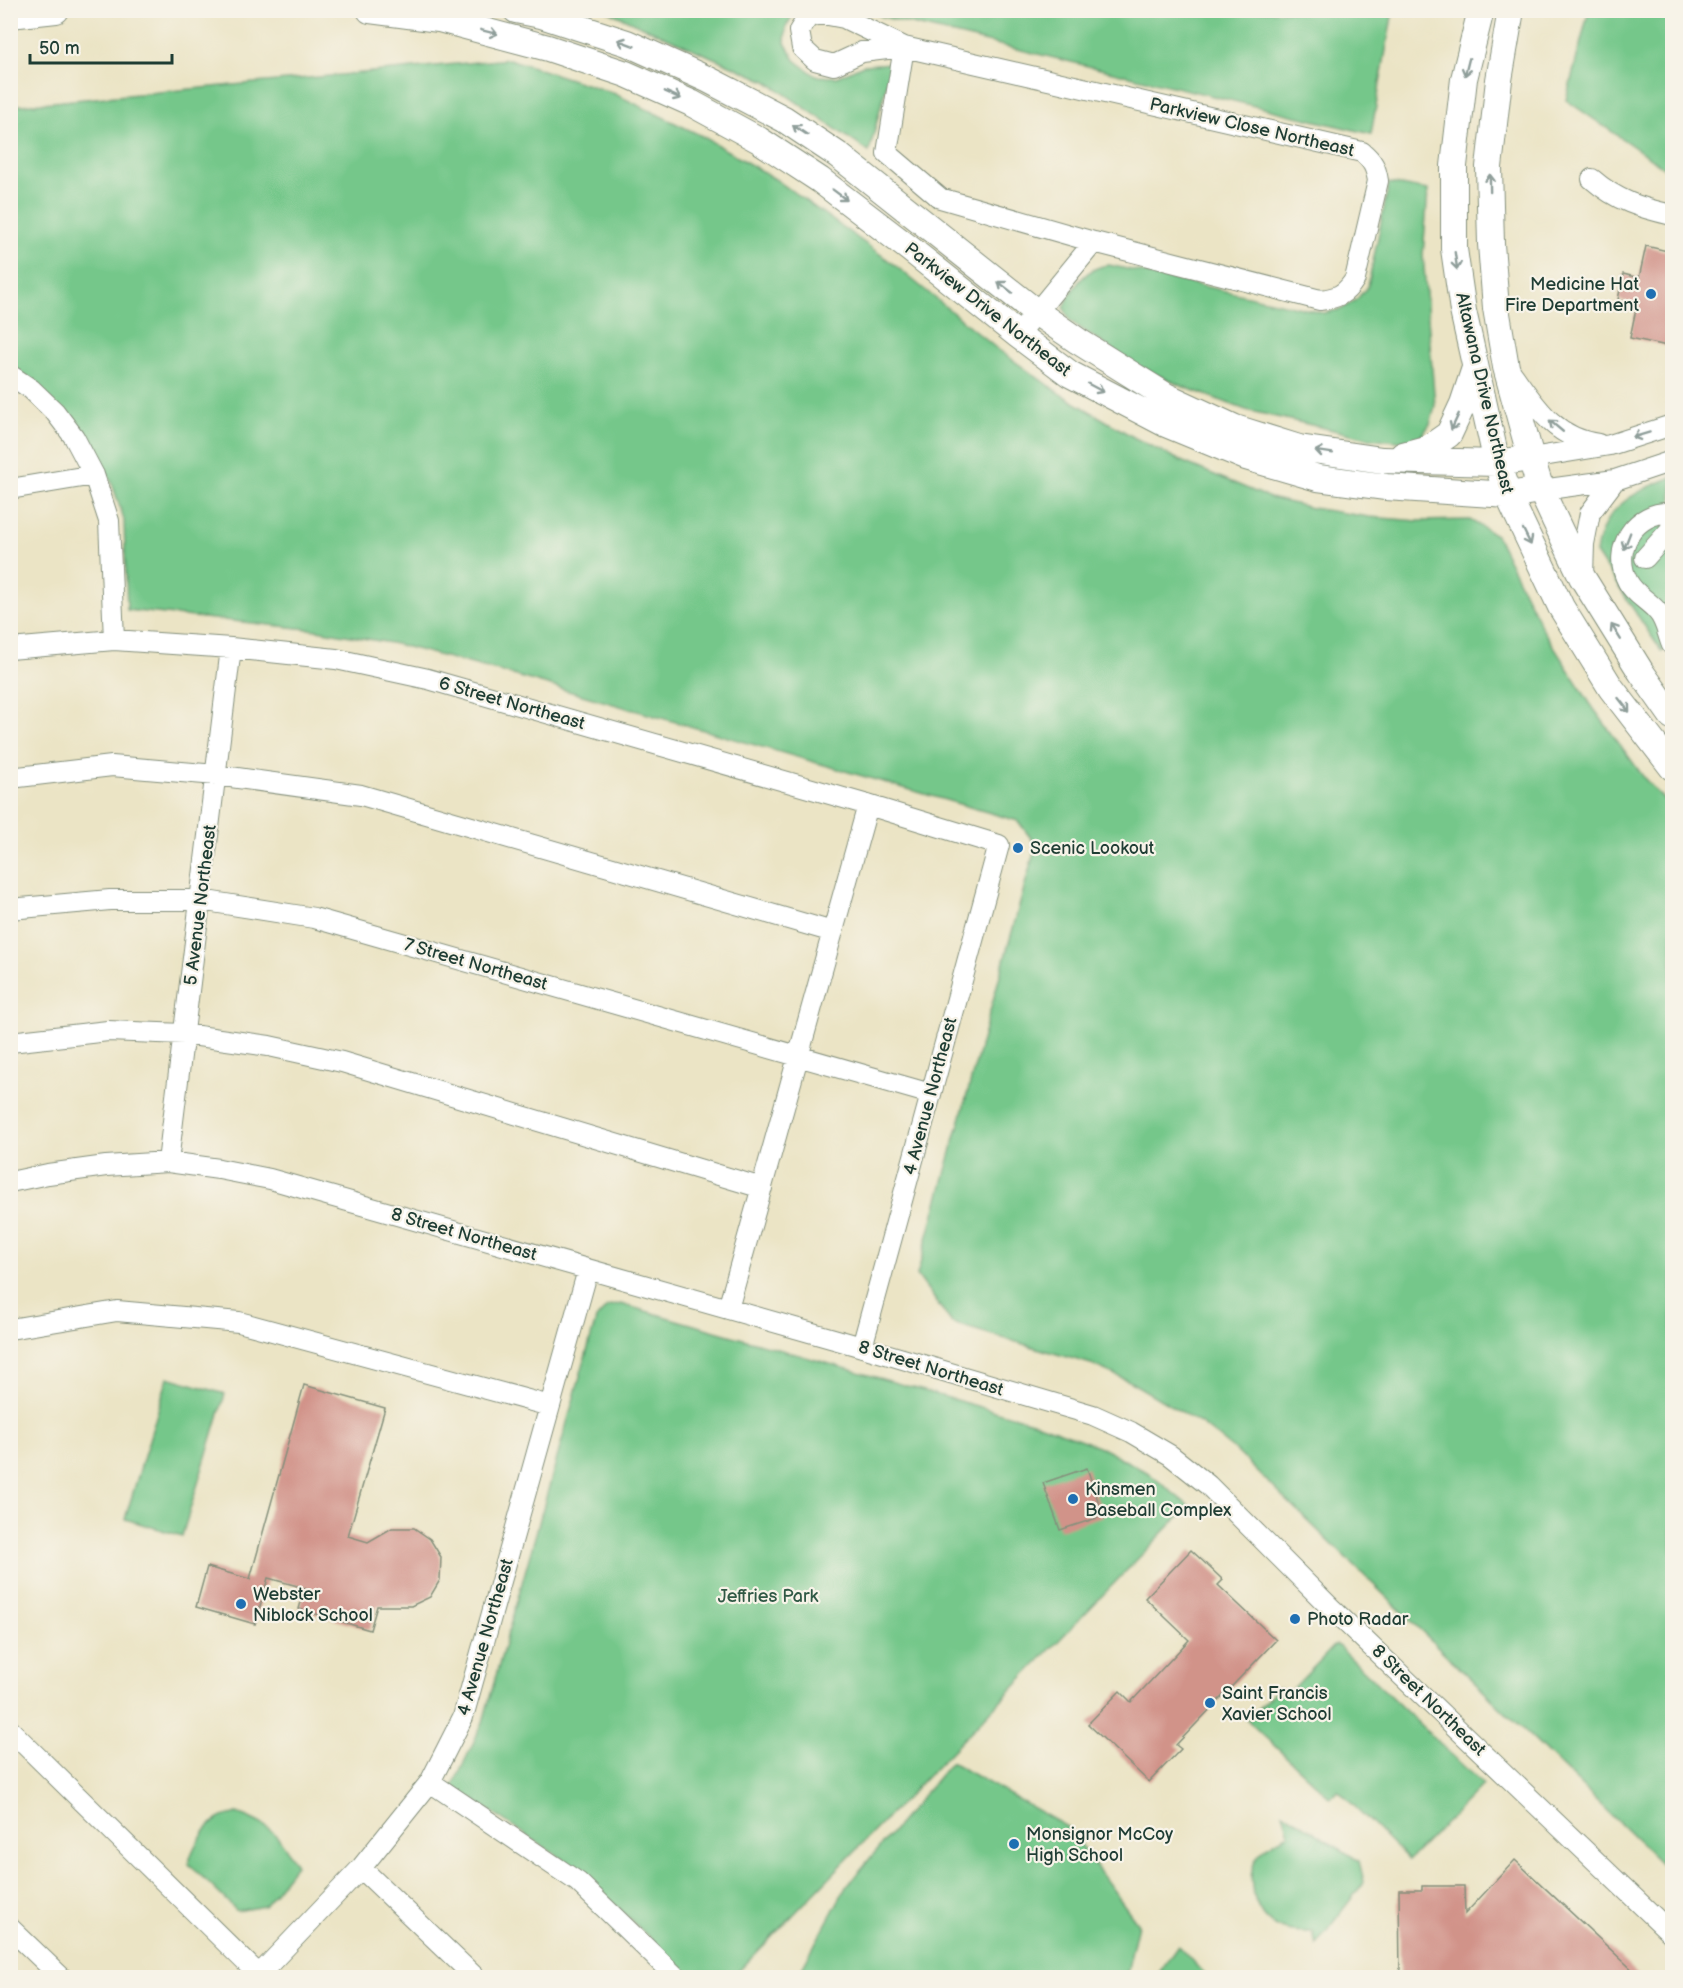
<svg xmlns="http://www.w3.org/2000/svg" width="1683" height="1988" font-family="'Balsamiq Sans',sans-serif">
<rect width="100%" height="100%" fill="#f7f3e8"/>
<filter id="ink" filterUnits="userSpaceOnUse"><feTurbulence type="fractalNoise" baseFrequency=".0167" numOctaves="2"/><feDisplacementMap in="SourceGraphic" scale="12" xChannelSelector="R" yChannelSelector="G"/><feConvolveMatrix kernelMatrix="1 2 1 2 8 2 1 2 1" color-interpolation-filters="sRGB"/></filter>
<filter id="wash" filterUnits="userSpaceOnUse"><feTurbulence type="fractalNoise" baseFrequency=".008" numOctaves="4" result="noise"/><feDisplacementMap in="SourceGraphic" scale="24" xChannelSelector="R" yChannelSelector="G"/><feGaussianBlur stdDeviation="1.35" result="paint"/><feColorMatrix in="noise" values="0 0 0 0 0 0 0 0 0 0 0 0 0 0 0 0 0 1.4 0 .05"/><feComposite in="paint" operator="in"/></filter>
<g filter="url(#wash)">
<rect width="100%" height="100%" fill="#ebe4c5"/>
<path fill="#74c78a" stroke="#4a825f" stroke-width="1.5" d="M 1589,10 L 1672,11 L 1672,173 L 1566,100 Z
M 607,11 L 795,11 L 786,27 L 785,43 L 795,60 L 816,76 L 837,77 L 863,65 L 892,63 L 869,152 L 766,81 Z
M 870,11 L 1393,11 L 1371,134 L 883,17 Z
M 509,59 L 613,93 L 702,136 L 775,179 L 891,262 L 996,348 L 1062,395 L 1135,438 L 1181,461 L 1270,498 L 1312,508 L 1369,517 L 1418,521 L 1470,520 L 1496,535 L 1543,630 L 1591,705 L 1645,779 L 1672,808 L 1672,1874 L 1236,1451 L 1200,1423 L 1129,1381 L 1091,1364 L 952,1323 L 917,1275 L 1036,845 L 1018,821 L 506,673 L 396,644 L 317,630 L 127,610 L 124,520 L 112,483 L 94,450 L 69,418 L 11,368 L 11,106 Z
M 1389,183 L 1428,190 L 1423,255 L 1435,406 L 1430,424 L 1421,437 L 1405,442 L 1368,438 L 1246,410 L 1184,387 L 1134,364 L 1070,321 L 1064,308 C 1072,288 1086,267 1109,265 L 1324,313 L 1342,309 L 1357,299 L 1368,286 Z
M 1672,477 L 1672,641 L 1662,652 L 1596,553 C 1602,507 1633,493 1672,477 Z
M 621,1304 L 1036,1423 L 1098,1446 L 1147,1472 L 1189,1506 L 733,1977 L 690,1977 L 580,1871 L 453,1786 L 483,1722 L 596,1319 L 607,1307 Z
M 168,1377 L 225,1394 L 182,1536 L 125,1519 Z
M 1336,1644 L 1483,1785 L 1409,1860 L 1338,1790 L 1330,1798 L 1247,1720 L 1279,1687 L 1287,1695 Z
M 951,1762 L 1067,1827 L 1138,1924 L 1126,1977 L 797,1977 L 846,1887 Z
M 1283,1812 L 1359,1861 L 1364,1882 L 1316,1945 L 1313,1932 C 1300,1932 1288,1932 1276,1926 C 1255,1915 1245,1880 1256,1859 C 1263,1847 1277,1840 1289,1834 Z
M 237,1813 C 272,1826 278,1834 296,1865 L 264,1906 L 237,1911 L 189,1864 C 191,1849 205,1827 218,1819 C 223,1816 232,1815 237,1813 Z
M 1178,1946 L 1207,1977 L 1156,1977 Z"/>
<g id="blocks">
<path fill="#d19389" d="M 1646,246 L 1672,252 L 1672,347 L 1630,338 L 1637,304 L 1618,300 L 1623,274 L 1639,278 Z
M 304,1385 L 385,1408 L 348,1536 L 368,1542 L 392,1528 L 414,1528 L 430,1539 L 441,1557 L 440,1580 L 430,1597 L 411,1606 L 377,1606 L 370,1630 L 299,1609 L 305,1588 L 268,1578 L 255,1624 L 196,1607 L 207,1567 L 250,1579 Z
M 1087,1468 L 1103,1516 L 1060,1530 L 1043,1483 Z
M 1191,1550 L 1223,1580 L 1218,1585 L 1276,1640 L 1176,1745 L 1181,1749 L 1149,1782 L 1088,1724 L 1120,1691 L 1131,1702 L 1189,1640 L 1145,1598 Z
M 1515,1860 L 1640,1977 L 1400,1977 L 1399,1890 L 1422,1890 L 1422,1886 L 1464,1886 L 1465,1914 Z"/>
</g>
</g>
<g filter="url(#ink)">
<use href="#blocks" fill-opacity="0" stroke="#85907c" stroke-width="1.5"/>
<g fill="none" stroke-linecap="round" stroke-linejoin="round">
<g stroke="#85907c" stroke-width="22">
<path id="minor" d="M 1592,179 C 1617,201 1641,208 1672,215
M 1018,335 L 1094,242 L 1320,300 C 1337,298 1345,295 1355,279 L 1378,181 C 1376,168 1373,161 1362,152 L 904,47 L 844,18 L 823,14 L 808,17 L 799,31 L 802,48 L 815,60 L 834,65 L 862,52 L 904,47 L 887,153 L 940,198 L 1094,242
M 1511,372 C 1535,405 1554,438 1598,444
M 10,375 L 31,389 L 55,412 L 74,437 L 94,475 L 109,521 L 114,640
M 1531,458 L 1610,445 L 1672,425
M 10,489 L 94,475
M 1541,490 L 1615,480 L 1672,461
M 1672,513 C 1636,510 1610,549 1628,582 C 1634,594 1649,601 1657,611 C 1666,620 1667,634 1672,645
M 1645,558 L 1670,530 L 1672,524
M 1583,576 L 1584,544 L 1590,513 L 1615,480
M 10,649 L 114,640 L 231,648 L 336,659 L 428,679 L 868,805 L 999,845 L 862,1347
M 10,778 L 112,766 L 216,775 L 361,795 L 833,932
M 10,909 L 110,900 L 200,900 L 314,918 L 931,1094
M 10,1042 L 108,1031 L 184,1034 L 269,1046 L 342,1062 L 762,1188
M 168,1162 L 231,648
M 10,1182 L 48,1174 L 106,1166 L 168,1162 L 219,1169 L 270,1179 L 862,1347 L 1093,1415 L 1131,1432 L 1170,1455 L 1208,1485 L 1332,1609 L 1672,1934
M 728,1309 L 868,805
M 10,1329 L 117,1311 L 239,1322 L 550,1406
M 10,1730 L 262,1978
M 430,1782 L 578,1882 L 677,1978
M 361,1868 L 476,1978
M 10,1928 L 62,1978
M 256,1978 L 361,1868 L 430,1782 L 463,1717 L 588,1270"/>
</g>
<g stroke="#85907c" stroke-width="28">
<path id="major" d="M 370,10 L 439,19 L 548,48 L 626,74 L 691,103 L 759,140 L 820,180 L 910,249 L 1018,335 L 1070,374 L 1166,424 L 1246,457 L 1318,478 L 1386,487 L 1508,495 L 1541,490
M 516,10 L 541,15 L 627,43 L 709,80 L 784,119 L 838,155 L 1036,312 L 1078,341 L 1166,396 L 1235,428 L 1299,448 L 1382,460 L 1497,463 L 1531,458
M 1481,10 L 1464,79 L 1454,166 L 1454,249 L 1463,311 L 1497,463 L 1508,495 L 1561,607 L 1611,688 L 1672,767
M 1511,10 L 1499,80 L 1489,167 L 1491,244 L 1496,308 L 1506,367 L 1531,458 L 1541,490 L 1554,518 L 1582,577 L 1641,672 L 1672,716
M 10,15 L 56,10
M 1403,455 L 1429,448 L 1449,434 L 1463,404 L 1475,368"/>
</g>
<use href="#minor" stroke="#fff" stroke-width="20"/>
<use href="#major" stroke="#fff" stroke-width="26"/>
</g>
<defs><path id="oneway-shaft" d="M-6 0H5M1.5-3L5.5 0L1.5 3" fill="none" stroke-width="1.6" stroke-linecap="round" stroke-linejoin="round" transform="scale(1.5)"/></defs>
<g stroke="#8f9e9a">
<use href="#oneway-shaft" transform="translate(489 32) rotate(14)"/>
<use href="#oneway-shaft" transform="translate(626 43) rotate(-159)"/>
<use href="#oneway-shaft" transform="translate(1467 67) rotate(104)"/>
<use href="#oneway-shaft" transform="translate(673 95) rotate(24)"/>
<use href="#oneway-shaft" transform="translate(800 130) rotate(-146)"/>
<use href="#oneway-shaft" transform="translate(1490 183) rotate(-91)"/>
<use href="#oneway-shaft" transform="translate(840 195) rotate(37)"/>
<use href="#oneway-shaft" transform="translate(1456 261) rotate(82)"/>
<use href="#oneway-shaft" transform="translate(1005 287) rotate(-142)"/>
<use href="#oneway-shaft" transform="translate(1096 388) rotate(28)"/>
<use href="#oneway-shaft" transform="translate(1455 422) rotate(115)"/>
<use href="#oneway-shaft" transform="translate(1556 426) rotate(-140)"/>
<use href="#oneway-shaft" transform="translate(1641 435) rotate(163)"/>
<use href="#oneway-shaft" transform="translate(1324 452) rotate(-171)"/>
<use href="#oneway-shaft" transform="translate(1527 537) rotate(64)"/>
<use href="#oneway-shaft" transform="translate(1627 541) rotate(111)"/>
<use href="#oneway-shaft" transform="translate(1616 632) rotate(-122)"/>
<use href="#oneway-shaft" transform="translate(1624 705) rotate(52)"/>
</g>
</g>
<g fill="#1f6fb2" stroke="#f7f3e8" stroke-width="2">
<circle cx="1651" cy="294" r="6"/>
<circle cx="1018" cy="848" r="6"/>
<circle cx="1073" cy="1499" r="6"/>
<circle cx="241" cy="1604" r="6"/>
<circle cx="1295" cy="1619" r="6"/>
<circle cx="1210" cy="1703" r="6"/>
<circle cx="1014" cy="1844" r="6"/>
</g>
<g text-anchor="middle" stroke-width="4.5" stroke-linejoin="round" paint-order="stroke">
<g font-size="18" fill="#1f3d34" stroke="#f7f3e8">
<text transform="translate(1252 127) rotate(13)" y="6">Parkview Close Northeast</text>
<text transform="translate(988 309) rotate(38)" y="6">Parkview Drive Northeast</text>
<text transform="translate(1485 393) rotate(77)" y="6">Altawana Drive Northeast</text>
<text transform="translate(512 703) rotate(16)" y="6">6 Street Northeast</text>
<text transform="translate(200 905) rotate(-83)" y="6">5 Avenue Northeast</text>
<text transform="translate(476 964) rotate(16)" y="6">7 Street Northeast</text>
<text transform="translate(930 1096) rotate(-75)" y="6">4 Avenue Northeast</text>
<text transform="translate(464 1234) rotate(16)" y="6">8 Street Northeast</text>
<text transform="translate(931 1368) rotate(17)" y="6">8 Street Northeast</text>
<text transform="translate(485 1637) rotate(-74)" y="6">4 Avenue Northeast</text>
<text transform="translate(1429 1700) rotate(44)" y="6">8 Street Northeast</text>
</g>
<g font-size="18" fill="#1f3d34" stroke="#f7f3e8" text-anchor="start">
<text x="1639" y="290" text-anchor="end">Medicine Hat<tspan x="1639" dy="21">Fire Department</tspan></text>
<text x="1030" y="854">Scenic Lookout</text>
<text x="1085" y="1495">Kinsmen<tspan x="1085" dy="21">Baseball Complex</tspan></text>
<text x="253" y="1600">Webster<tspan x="253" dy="21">Niblock School</tspan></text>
<text x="1307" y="1625">Photo Radar</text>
<text x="1222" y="1699">Saint Francis<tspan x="1222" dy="21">Xavier School</tspan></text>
<text x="1026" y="1840">Monsignor McCoy<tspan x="1026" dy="21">High School</tspan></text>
</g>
<g font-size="18" fill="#305945" stroke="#f7f3e8">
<text x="768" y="1602">Jeffries Park</text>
</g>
</g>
<rect width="1683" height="1988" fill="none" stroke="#f7f3e8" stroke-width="36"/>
<path d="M30 54v9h142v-9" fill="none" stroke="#1f3d34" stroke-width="3"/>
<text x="39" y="54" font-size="18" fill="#1f3d34" stroke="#f7f3e8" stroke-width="4.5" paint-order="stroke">50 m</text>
</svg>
